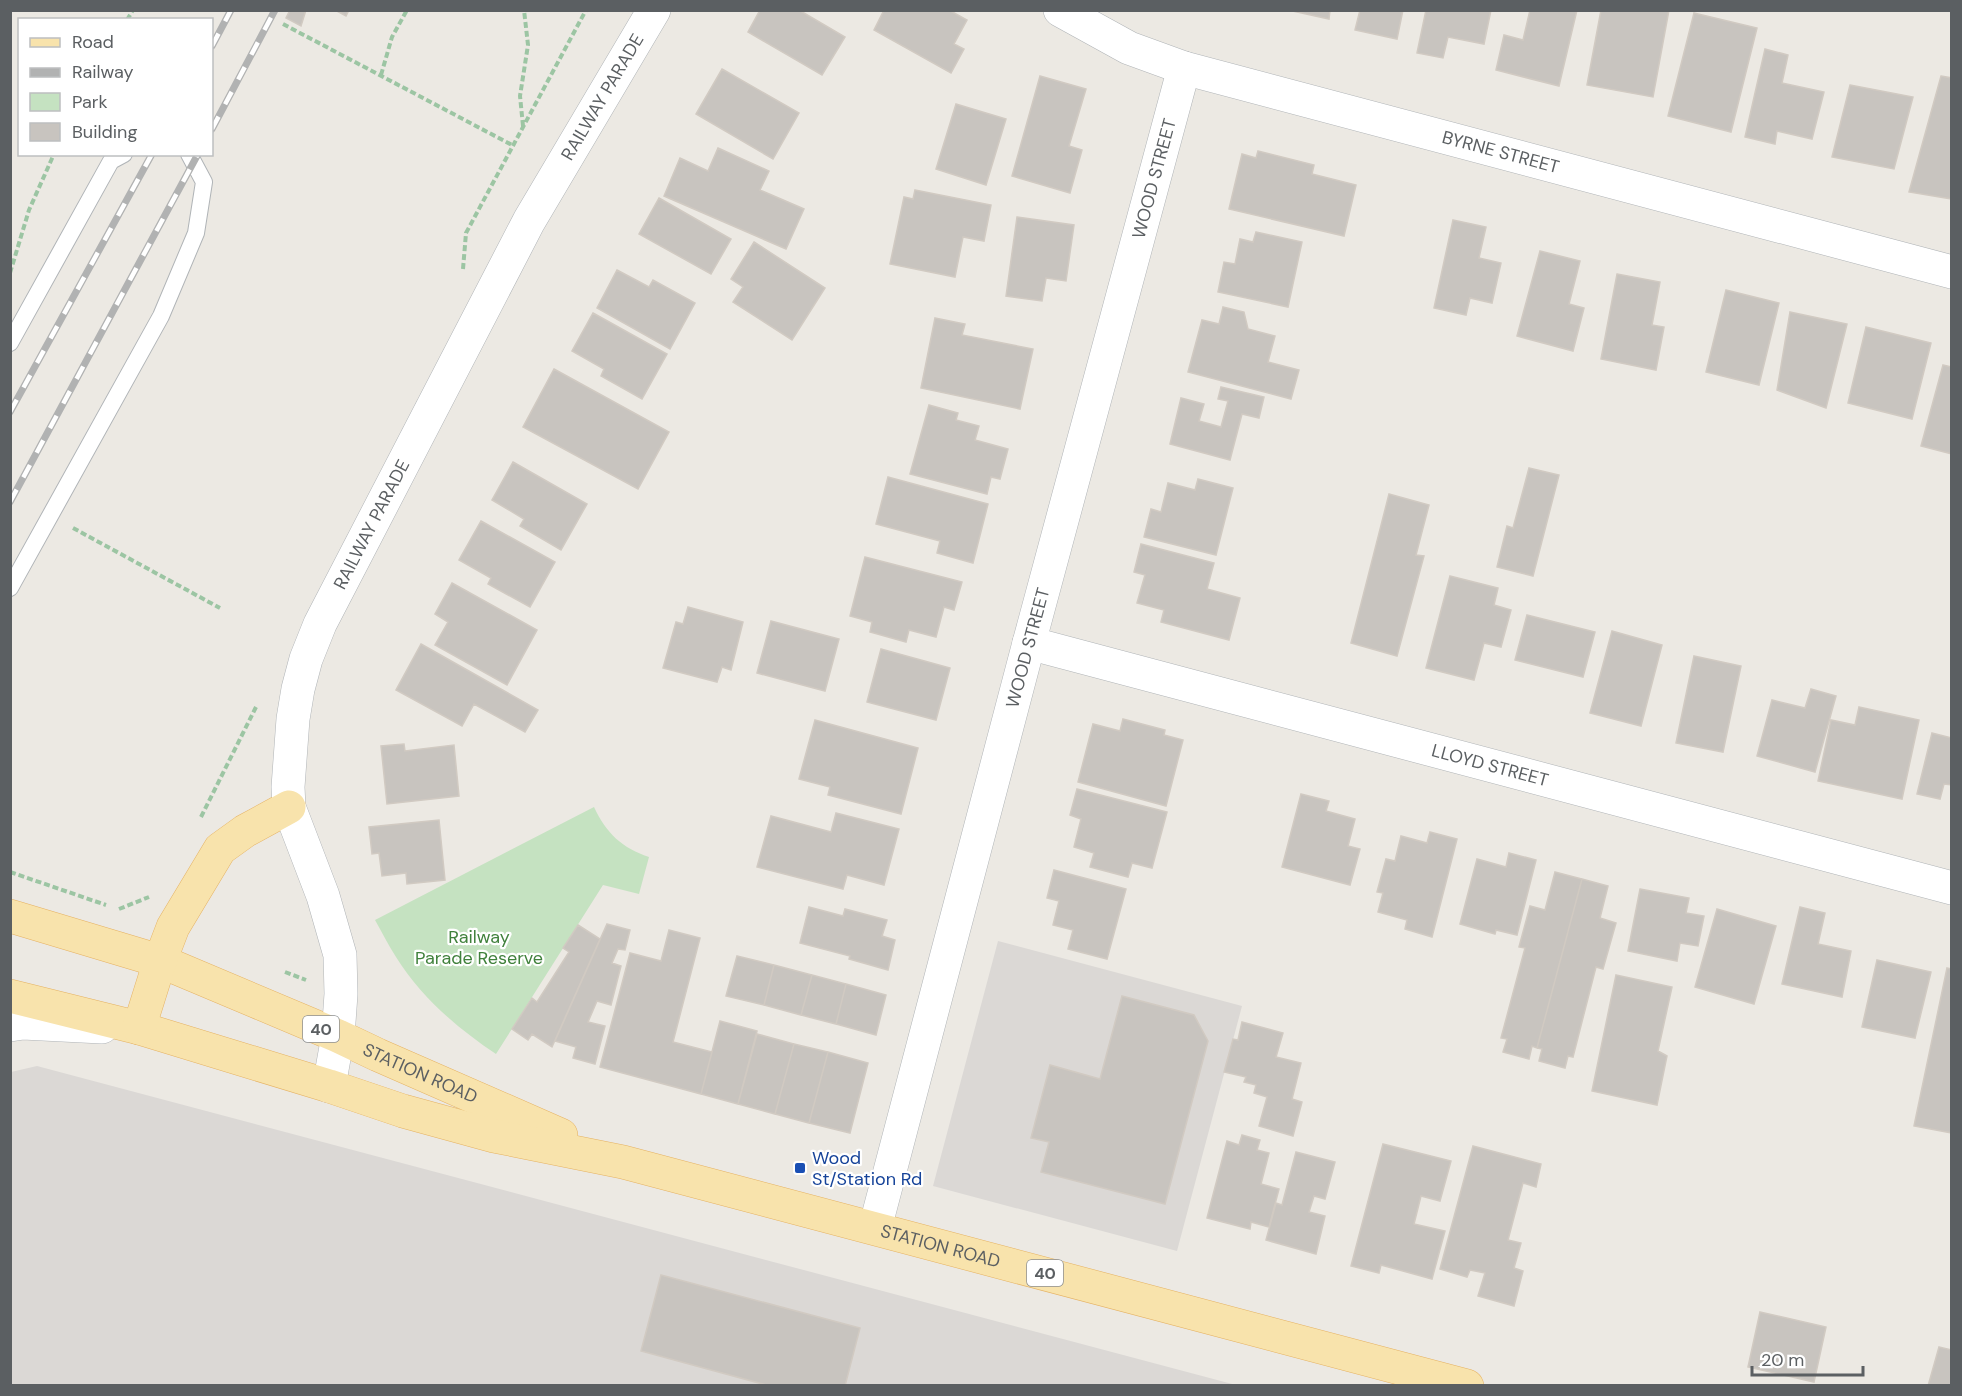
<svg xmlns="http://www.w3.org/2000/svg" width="1962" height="1396" font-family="'DM Sans',sans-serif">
<rect width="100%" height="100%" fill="#ece9e3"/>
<path fill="#dbd8d5" d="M 998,941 L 1242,1006 L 1177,1251 L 933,1186 Z
M 37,1066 L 1236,1385 L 11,1386 L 11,1072 Z"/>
<path fill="#c5e2c1" d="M 594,807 C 606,833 622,848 649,857 L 639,894 L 603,885 L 496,1054 C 457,1028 421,997 396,957 C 388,945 382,932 375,920 Z"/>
<path fill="#c8c4bf" stroke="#d1cac2" stroke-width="1.5" d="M 290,10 L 306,10 L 301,26 L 286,18 Z
M 335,10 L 349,10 L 346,16 Z
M 760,10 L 799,10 L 845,37 L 822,75 L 748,32 Z
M 884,10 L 949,10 L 967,20 L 954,44 L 964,49 L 951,73 L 874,30 Z
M 1288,10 L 1330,10 L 1329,19 Z
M 1360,10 L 1403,10 L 1397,39 L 1355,30 Z
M 1426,10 L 1491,10 L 1484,44 L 1448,37 L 1443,58 L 1417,53 Z
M 1530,10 L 1577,10 L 1559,86 L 1496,70 L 1504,35 L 1523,40 Z
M 1601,10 L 1669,10 L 1653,97 L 1587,85 Z
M 1694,13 L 1757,28 L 1731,132 L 1668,116 Z
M 1765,49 L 1788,55 L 1782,83 L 1824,92 L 1812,139 L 1777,131 L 1775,144 L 1745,137 Z
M 722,69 L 799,113 L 773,159 L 696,114 Z
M 1040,76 L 1086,89 L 1069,146 L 1082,150 L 1070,193 L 1012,176 Z
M 1941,76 L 1952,78 L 1952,199 L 1909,192 Z
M 1850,85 L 1913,97 L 1894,169 L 1832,157 Z
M 956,104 L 1006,119 L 986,185 L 936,169 Z
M 718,148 L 769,171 L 760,190 L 804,209 L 786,249 L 664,196 L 680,158 L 708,171 Z
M 1258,151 L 1314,165 L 1312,174 L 1356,185 L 1344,236 L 1229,209 L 1242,154 L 1256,158 Z
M 915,190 L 991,205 L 984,241 L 963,237 L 955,277 L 890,264 L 904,197 L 913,199 Z
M 659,198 L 731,239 L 711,274 L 639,234 Z
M 1017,217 L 1074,225 L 1066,281 L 1046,278 L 1042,301 L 1006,296 Z
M 1453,220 L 1486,227 L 1479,258 L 1501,263 L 1492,303 L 1470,298 L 1466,315 L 1434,308 Z
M 1256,232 L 1302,242 L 1288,307 L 1218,292 L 1224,262 L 1235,264 L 1240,239 L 1253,242 Z
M 754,242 L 825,288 L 792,340 L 733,302 L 743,287 L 731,279 Z
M 1540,251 L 1580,261 L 1569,304 L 1584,308 L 1573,351 L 1517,336 Z
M 617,270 L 649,287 L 653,280 L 695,303 L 670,349 L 597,308 Z
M 1617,274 L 1660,282 L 1652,325 L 1664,327 L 1656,370 L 1601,359 Z
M 1726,290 L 1779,303 L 1759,385 L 1706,372 Z
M 1223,307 L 1244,312 L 1248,329 L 1275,336 L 1268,362 L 1299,370 L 1291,399 L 1188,372 L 1202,320 L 1219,324 Z
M 1790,312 L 1847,324 L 1826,408 L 1777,390 Z
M 593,313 L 667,354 L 642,399 L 601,376 L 604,369 L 572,351 Z
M 935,318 L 965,324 L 962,335 L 1033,349 L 1020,409 L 921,388 Z
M 1866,327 L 1931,343 L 1912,419 L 1848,403 Z
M 1943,365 L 1952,367 L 1952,454 L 1921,446 Z
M 554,369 L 669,432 L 638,489 L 523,427 Z
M 1221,387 L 1264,397 L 1259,418 L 1242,414 L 1230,460 L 1170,444 L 1181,398 L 1204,404 L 1199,421 L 1221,427 L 1228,401 L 1218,399 Z
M 929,405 L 958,413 L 956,420 L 979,426 L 975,440 L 1008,449 L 1000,479 L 991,477 L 987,494 L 910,474 Z
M 513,462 L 587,504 L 561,550 L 520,526 L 524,519 L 492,500 Z
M 1529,468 L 1559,475 L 1533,576 L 1497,567 L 1507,526 L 1513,528 Z
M 888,477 L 988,504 L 973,563 L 937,553 L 940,541 L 876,524 Z
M 1198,479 L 1233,488 L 1216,555 L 1144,537 L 1151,509 L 1161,512 L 1168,483 L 1195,490 Z
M 1389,494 L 1429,505 L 1416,555 L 1424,556 L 1397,656 L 1351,643 Z
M 481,521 L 555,562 L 530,607 L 488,584 L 491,578 L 459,560 Z
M 1141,544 L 1214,563 L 1207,589 L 1240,598 L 1229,640 L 1161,622 L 1164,610 L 1137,603 L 1145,575 L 1134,572 Z
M 865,557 L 962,582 L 954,610 L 944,607 L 936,637 L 909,630 L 906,642 L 870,632 L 872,622 L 850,616 Z
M 1450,576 L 1498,588 L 1494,605 L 1511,610 L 1501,647 L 1484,643 L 1474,680 L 1426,668 Z
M 452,583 L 537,630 L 507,685 L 435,645 L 448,622 L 435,614 Z
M 688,607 L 743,622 L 731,670 L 722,667 L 717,682 L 663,668 L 676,622 L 683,624 Z
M 1527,615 L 1595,632 L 1583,677 L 1515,660 Z
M 771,621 L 839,639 L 825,691 L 757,673 Z
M 1612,631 L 1662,645 L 1641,726 L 1590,713 Z
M 421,644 L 538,710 L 525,732 L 474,704 L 462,726 L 396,690 Z
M 881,649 L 950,668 L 936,720 L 867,702 Z
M 1694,656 L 1741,666 L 1723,752 L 1676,743 Z
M 1811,689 L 1836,696 L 1815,772 L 1757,756 L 1772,700 L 1805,708 Z
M 1859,707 L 1919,720 L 1902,799 L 1818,781 L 1831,720 L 1855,725 Z
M 1123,719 L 1165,730 L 1164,735 L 1183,740 L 1166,806 L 1078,782 L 1093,724 L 1120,731 Z
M 815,720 L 918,748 L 901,814 L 828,795 L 830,787 L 799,779 Z
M 1932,733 L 1952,738 L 1952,785 L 1944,784 L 1940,799 L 1917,794 Z
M 404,744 L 405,751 L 454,745 L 459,796 L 387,804 L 381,746 Z
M 1077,789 L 1167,812 L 1152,868 L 1132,863 L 1128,877 L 1090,867 L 1094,853 L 1074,847 L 1081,819 L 1070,815 Z
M 1301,794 L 1329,801 L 1326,811 L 1355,819 L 1348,846 L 1360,849 L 1350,885 L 1282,867 Z
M 836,813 L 899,829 L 884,885 L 847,875 L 843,889 L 757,867 L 771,816 L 831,832 Z
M 439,820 L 445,880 L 407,884 L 406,873 L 382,876 L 379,853 L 372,854 L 369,827 Z
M 1430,832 L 1457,839 L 1432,937 L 1405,929 L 1407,920 L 1378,912 L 1383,893 L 1377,892 L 1386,859 L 1395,861 L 1401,836 L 1427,843 Z
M 1509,853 L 1536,860 L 1517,935 L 1496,930 L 1495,934 L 1460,924 L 1477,859 L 1506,867 Z
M 1054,870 L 1126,889 L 1107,959 L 1068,949 L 1073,930 L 1053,925 L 1059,901 L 1047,898 Z
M 1555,872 L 1582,879 L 1537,1048 L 1532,1046 L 1529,1059 L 1503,1052 L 1507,1039 L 1501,1038 L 1525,948 L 1519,947 L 1530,906 L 1545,910 Z
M 1582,879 L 1608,886 L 1600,918 L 1616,923 L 1603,969 L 1596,967 L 1573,1057 L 1568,1056 L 1565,1068 L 1539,1061 L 1542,1049 L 1537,1048 Z
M 1640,889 L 1689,898 L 1686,913 L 1704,916 L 1698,946 L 1680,943 L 1677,961 L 1628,951 Z
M 809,907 L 843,916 L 845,909 L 887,920 L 882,936 L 895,940 L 888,970 L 849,959 L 850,956 L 800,943 Z
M 1800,907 L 1825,913 L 1818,944 L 1851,951 L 1842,997 L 1782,984 Z
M 1717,909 L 1776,926 L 1754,1004 L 1695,987 Z
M 607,924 L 630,930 L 625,950 L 618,949 L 612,963 L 621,966 L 611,1005 L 597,1001 L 588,1022 L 605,1026 L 595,1064 L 573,1058 L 576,1047 L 555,1041 Z
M 578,925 L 600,939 L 552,1047 L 532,1034 L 528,1040 L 512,1029 L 532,998 L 537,1002 L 569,952 L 563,948 Z
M 669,930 L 700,938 L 673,1042 L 712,1052 L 701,1094 L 600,1067 L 630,953 L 661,961 Z
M 737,956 L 774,965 L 764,1005 L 726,996 Z
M 1877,960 L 1931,972 L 1915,1038 L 1862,1027 Z
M 774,965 L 812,975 L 801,1015 L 764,1005 Z
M 1947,968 L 1952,969 L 1952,1133 L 1914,1126 Z
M 812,975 L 846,984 L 836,1024 L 801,1015 Z
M 1616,975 L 1672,987 L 1658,1051 L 1667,1056 L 1657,1105 L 1592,1091 Z
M 846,984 L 886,995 L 876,1035 L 836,1024 Z
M 1122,996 L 1194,1015 L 1208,1041 L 1165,1204 L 1041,1172 L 1049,1142 L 1031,1138 L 1050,1065 L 1100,1079 Z
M 720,1021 L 757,1031 L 738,1104 L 701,1094 Z
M 1242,1022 L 1283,1033 L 1276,1057 L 1301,1063 L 1292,1099 L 1302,1102 L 1293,1136 L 1259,1126 L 1267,1097 L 1254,1093 L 1256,1085 L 1244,1082 L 1246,1077 L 1224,1072 L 1233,1039 L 1238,1040 Z
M 757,1034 L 794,1044 L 775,1114 L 738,1104 Z
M 794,1044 L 828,1052 L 809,1123 L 775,1114 Z
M 828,1052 L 868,1063 L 850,1133 L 809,1123 Z
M 1242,1135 L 1260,1140 L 1257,1150 L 1269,1153 L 1261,1184 L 1279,1189 L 1269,1227 L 1251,1222 L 1250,1229 L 1207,1218 L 1227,1141 L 1239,1145 Z
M 1383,1144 L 1451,1161 L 1440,1201 L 1421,1196 L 1414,1224 L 1445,1231 L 1432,1279 L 1381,1265 L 1379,1273 L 1351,1266 Z
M 1473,1146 L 1541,1164 L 1536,1187 L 1523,1183 L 1508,1240 L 1521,1243 L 1514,1268 L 1523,1271 L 1514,1306 L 1478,1296 L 1485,1273 L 1470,1270 L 1467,1277 L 1440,1269 Z
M 1296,1152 L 1335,1162 L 1325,1199 L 1314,1196 L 1309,1212 L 1325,1216 L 1316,1254 L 1266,1240 L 1276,1203 L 1282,1205 Z
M 661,1275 L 860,1328 L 845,1386 L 770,1386 L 641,1351 Z
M 1760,1312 L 1826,1327 L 1814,1382 L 1748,1367 Z
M 1939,1347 L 1952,1350 L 1952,1386 L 1928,1386 Z"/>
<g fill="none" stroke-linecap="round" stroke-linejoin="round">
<g stroke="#b0b4b7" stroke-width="18">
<path id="lane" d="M 10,343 L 111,161 L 124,154
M 10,588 L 161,316 L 196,233 L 204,182 L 189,154"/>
</g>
<g stroke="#b0b4b7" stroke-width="34">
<g id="street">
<path id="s1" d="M 1060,10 L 1129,48 L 1184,68 L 1952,272"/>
<path id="s2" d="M 1029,643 L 1952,888"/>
<path id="s3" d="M 329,1086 L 338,1036 L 341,994 L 340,955 L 323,896 L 289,807 L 288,787 L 293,719 L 298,689 L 306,659 L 320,624 L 529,221 L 654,10"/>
<path id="s4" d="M 875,1228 L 1029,643 L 1184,68"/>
</g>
</g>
<g stroke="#afb3b7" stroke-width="34">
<path id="secondary" d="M 10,1025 L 23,1023 L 102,1027"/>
</g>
<g stroke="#e5b263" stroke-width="34">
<g id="primary">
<path id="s5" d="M 10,916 L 160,961 L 338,1036 L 378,1055 L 561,1135"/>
<path id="s6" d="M 10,996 L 139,1028 L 329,1086 L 403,1111 L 494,1136 L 623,1162 L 1467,1386"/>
<path d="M 139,1028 L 160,961 L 173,927 L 220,849 L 245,831 L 289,807"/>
</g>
</g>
<path stroke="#9cc5a3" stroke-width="4" stroke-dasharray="6 3" stroke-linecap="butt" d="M 127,20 L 133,10
M 283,24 L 512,145
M 381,75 L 392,37 L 407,10
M 523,126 L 520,96 L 528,45 L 524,10
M 463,269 L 466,233 L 586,10
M 10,273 L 29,210 L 54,154
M 73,528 L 220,608
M 201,817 L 257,705
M 10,872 L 106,905
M 119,909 L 149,897
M 285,972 L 306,980"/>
<use href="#lane" stroke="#fff" stroke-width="16"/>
<use href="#street" stroke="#fff" stroke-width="33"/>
<use href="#secondary" stroke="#fff" stroke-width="33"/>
<use href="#primary" stroke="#f8e3ac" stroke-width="33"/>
<g stroke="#b1b2b2" stroke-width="7">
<path id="rail" d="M 212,46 L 231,10
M 212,129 L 275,10
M 10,412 L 152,154
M 10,502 L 198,154"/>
</g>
<use href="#rail" stroke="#fff" stroke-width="4.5" stroke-dasharray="14" stroke-linecap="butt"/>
</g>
<rect fill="#1a4fb4" stroke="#fff" stroke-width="2" x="794" y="1162" width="12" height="12" rx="3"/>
<g text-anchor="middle" stroke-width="4.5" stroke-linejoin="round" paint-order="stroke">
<g fill="#fff" stroke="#8c8f91" stroke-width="1.5">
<rect x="303" y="1016" width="36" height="26" rx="4.5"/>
<rect x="1027" y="1260" width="36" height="26" rx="4.5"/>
</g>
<g font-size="16" font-weight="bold" fill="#5b5f62">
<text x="321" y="1035">40</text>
<text x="1045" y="1279">40</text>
</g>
<g font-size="18" fill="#5b5f62" stroke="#fff">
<text dy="6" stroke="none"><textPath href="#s3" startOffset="1074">RAILWAY PARADE</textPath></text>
<text dy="6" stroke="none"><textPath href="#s1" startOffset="465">BYRNE STREET</textPath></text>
<text dy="6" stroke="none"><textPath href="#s4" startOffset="1086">WOOD STREET</textPath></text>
<text dy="6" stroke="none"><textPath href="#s3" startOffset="588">RAILWAY PARADE</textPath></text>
<text dy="6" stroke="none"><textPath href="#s4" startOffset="600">WOOD STREET</textPath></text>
<text dy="6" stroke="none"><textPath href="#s2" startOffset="477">LLOYD STREET</textPath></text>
<text dy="6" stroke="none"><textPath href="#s5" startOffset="440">STATION ROAD</textPath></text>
<text dy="6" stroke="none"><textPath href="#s6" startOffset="964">STATION ROAD</textPath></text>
</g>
<g font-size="18" fill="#40813c" stroke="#fff">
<text x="479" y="943">Railway<tspan x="479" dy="21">Parade Reserve</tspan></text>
</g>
<g font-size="18" fill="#164399" stroke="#fff" text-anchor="start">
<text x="812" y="1164">Wood<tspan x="812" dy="21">St/Station Rd</tspan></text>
</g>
</g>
<rect width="1962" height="1396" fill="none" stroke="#5b5f62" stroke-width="24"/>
<rect x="18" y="18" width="195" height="138" fill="#ffffff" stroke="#bdbfc0" stroke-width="1.5"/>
<rect x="30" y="38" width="30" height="9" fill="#f8e3ac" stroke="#bdbfc0" stroke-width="1.5"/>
<text x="72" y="48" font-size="18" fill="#5b5f62">Road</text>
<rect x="30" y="68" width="30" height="9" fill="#b1b2b2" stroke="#bdbfc0" stroke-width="1.5"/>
<text x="72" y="78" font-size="18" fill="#5b5f62">Railway</text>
<rect x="30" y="93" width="30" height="18" fill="#c5e2c1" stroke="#bdbfc0" stroke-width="1.5"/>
<text x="72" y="108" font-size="18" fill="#5b5f62">Park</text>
<rect x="30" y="123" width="30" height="18" fill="#c8c4bf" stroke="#bdbfc0" stroke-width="1.5"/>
<text x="72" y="138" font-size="18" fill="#5b5f62">Building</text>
<path d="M1752 1366v9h111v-9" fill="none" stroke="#5b5f62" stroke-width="3"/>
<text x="1761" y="1366" font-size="18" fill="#5b5f62" stroke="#ffffff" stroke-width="4.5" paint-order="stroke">20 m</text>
</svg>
